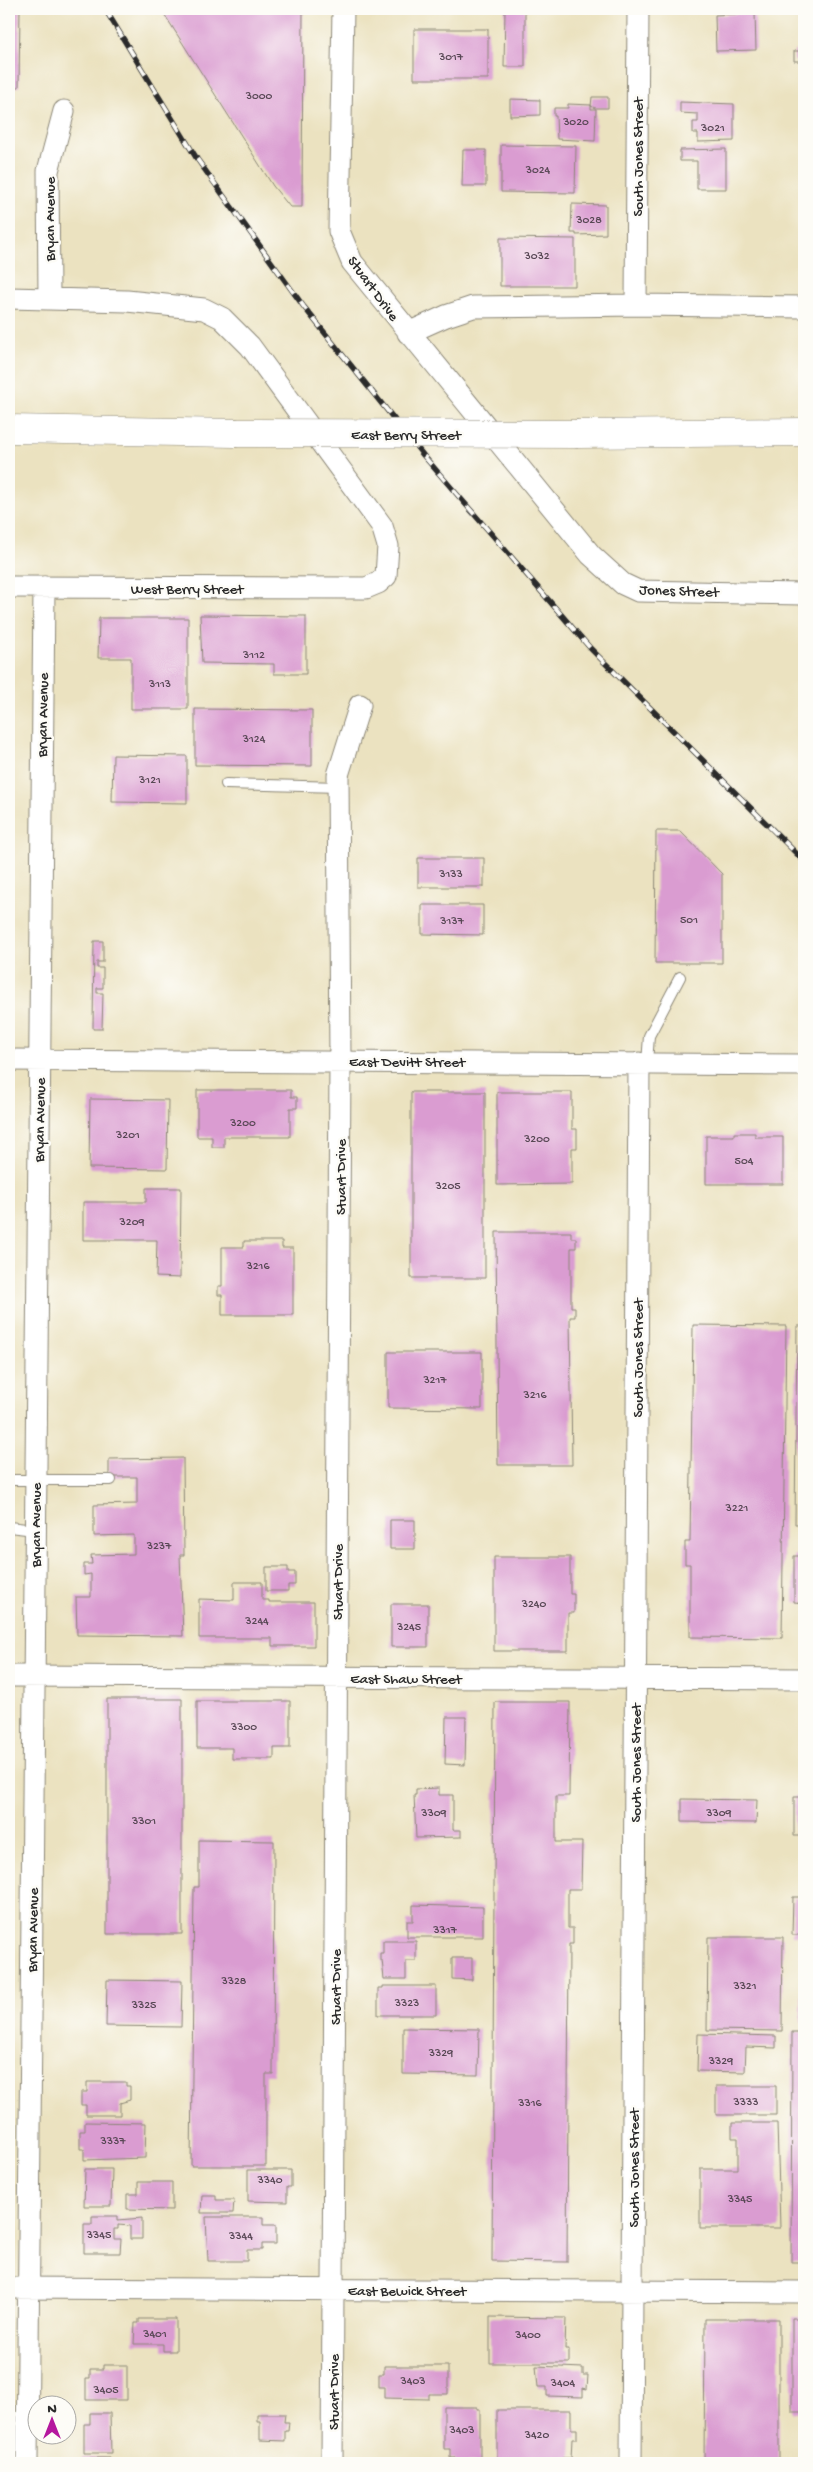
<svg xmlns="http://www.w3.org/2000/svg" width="813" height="2472" font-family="'Gochi Hand',sans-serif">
<rect width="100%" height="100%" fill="#fdfcf7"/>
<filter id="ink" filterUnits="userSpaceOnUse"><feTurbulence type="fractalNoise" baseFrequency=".02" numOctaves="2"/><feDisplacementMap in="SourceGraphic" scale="10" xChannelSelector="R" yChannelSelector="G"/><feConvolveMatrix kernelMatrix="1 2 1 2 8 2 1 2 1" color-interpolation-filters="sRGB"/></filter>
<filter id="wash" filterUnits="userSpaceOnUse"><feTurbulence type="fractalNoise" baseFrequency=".0096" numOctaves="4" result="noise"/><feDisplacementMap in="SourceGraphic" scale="20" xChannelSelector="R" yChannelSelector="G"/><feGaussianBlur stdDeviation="1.12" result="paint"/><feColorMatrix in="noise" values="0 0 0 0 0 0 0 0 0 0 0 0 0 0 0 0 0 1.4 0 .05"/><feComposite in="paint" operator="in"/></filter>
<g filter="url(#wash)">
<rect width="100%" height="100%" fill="#ebe2c0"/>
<g id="blocks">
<path fill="#da9cd1" d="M 9,9 L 20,9 L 19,87 L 9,87 Z
M 161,9 L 303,9 L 302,207 L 290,207 L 273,186 Z
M 505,9 L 525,9 L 525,67 L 504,67 Z
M 716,9 L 756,9 L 756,12 L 716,12 Z
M 755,13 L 756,50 L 716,51 L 715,15 Z
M 414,29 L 488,29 L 488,79 L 414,79 Z
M 794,51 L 804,51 L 804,61 L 794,61 Z
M 592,97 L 608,97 L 608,108 L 595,108 L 591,106 Z
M 9,99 L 13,99 L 12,125 L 9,125 Z
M 510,99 L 540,100 L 540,115 L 510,116 Z
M 680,102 L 734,104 L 734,141 L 698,142 L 698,133 L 693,133 L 693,122 L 698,122 L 698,114 L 680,113 Z
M 568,104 L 591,105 L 591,109 L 596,109 L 595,141 L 557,139 L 556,116 L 554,116 L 554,108 L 568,108 Z
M 501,145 L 576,146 L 575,193 L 501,192 Z
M 726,149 L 726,189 L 697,189 L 697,161 L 680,161 L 680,150 Z
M 463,150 L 486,150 L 486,186 L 462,186 Z
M 572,204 L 606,205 L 606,234 L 576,235 L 576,233 L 571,233 Z
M 500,238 L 575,239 L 575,286 L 500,286 Z
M 200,615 L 306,616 L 306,674 L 274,674 L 274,664 L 202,663 Z
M 99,618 L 188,618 L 188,709 L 131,709 L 131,658 L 98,658 Z
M 195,709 L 312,710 L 312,766 L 195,765 Z
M 113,755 L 187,756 L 187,803 L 112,802 Z
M 656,831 L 680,831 L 722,874 L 722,963 L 655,963 Z
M 418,858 L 484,858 L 484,887 L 418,887 Z
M 422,905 L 483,905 L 483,935 L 422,934 Z
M 94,941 L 103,941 L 103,962 L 97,962 L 97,968 L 103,968 L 103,988 L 97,988 L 97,993 L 103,993 L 102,1029 L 93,1029 Z
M 197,1090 L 291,1090 L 291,1097 L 297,1097 L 297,1108 L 290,1108 L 290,1137 L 224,1137 L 224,1147 L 212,1147 L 212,1137 L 197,1137 Z
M 411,1092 L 485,1092 L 485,1278 L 411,1278 Z
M 497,1092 L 572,1092 L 572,1129 L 577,1129 L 577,1148 L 572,1148 L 572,1184 L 497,1185 Z
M 90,1099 L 168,1100 L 167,1169 L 89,1168 Z
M 734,1133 L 755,1133 L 755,1137 L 783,1137 L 783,1184 L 706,1184 L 706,1136 L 734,1136 Z
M 146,1188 L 181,1188 L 180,1278 L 156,1277 L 157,1240 L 83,1240 L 83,1202 L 146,1202 Z
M 496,1232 L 571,1232 L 571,1238 L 576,1238 L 576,1248 L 571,1248 L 571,1307 L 575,1307 L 575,1317 L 570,1317 L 572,1465 L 498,1465 Z
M 244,1241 L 282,1241 L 282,1248 L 293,1248 L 293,1315 L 222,1315 L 222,1295 L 218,1295 L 218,1286 L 222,1286 L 222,1247 L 244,1247 Z
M 693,1325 L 786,1326 L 782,1638 L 690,1637 L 690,1564 L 685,1564 L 685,1542 L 690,1542 Z
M 797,1326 L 804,1326 L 804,1524 L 795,1524 Z
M 388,1352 L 482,1352 L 482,1409 L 388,1408 Z
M 183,1458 L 184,1555 L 180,1555 L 183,1636 L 77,1635 L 76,1597 L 91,1597 L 91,1574 L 84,1575 L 84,1564 L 92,1564 L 91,1555 L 134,1554 L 134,1535 L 94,1536 L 94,1505 L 137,1504 L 137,1477 L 109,1477 L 109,1459 Z
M 390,1520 L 415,1520 L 415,1549 L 390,1549 Z
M 794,1556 L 804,1556 L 804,1603 L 794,1602 Z
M 494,1557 L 570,1557 L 570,1594 L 574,1594 L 574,1613 L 568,1613 L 568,1651 L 494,1651 Z
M 266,1567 L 288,1567 L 288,1572 L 295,1572 L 295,1585 L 288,1585 L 288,1591 L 266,1591 Z
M 234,1582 L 262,1582 L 262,1600 L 269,1600 L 269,1602 L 314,1602 L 314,1646 L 272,1646 L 272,1638 L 199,1638 L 199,1599 L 234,1600 Z
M 391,1604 L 428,1604 L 428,1647 L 391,1647 Z
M 107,1699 L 182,1699 L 182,1934 L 107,1934 Z
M 197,1701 L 290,1701 L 290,1748 L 274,1748 L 274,1759 L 232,1759 L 232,1748 L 197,1748 Z
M 495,1702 L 570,1702 L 569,1796 L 556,1796 L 556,1842 L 582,1842 L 581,1889 L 568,1889 L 568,1928 L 573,1928 L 573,1944 L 569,1944 L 567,2262 L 492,2261 Z
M 446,1717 L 466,1717 L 465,1765 L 445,1764 Z
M 439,1788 L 439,1795 L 453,1795 L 453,1830 L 461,1830 L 461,1837 L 416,1838 L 414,1795 L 416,1795 L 416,1789 Z
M 794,1797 L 804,1797 L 804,1836 L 794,1836 Z
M 682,1799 L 757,1800 L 756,1823 L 682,1822 Z
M 199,1840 L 274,1841 L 273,2074 L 266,2074 L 266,2166 L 191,2166 L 194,1887 L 199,1887 Z
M 793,1897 L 804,1897 L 804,1935 L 792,1935 Z
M 413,1905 L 483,1907 L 483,1937 L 407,1937 L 407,1921 L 413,1921 Z
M 708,1937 L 783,1937 L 782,2031 L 707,2030 Z
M 383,1941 L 416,1941 L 416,1961 L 406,1961 L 406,1979 L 384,1979 L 382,1960 L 380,1960 L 380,1953 L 383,1953 Z
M 452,1958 L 472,1958 L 472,1980 L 452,1979 Z
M 802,1964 L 804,1964 L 804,2022 L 801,2022 Z
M 107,1980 L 182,1981 L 181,2027 L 106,2026 Z
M 383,1986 L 436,1986 L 436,2015 L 378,2015 L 378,1988 L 383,1988 Z
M 403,2028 L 479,2029 L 478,2075 L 403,2074 Z
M 792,2032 L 804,2032 L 804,2262 L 791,2262 Z
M 698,2034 L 776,2036 L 776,2048 L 746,2047 L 745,2072 L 697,2071 Z
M 87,2082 L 126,2082 L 126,2086 L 130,2086 L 130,2100 L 120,2103 L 120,2115 L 86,2115 L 86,2105 L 81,2105 L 81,2092 L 87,2092 Z
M 716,2086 L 776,2086 L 776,2115 L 716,2115 Z
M 85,2122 L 146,2123 L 145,2158 L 84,2160 L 84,2149 L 80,2149 L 80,2131 L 85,2131 Z
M 732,2123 L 777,2123 L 780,2228 L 700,2228 L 700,2169 L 738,2169 L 738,2138 L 732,2138 Z
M 85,2169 L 112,2169 L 111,2206 L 84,2206 Z
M 248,2170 L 291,2170 L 291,2187 L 287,2187 L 287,2202 L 248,2201 Z
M 138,2182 L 172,2182 L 172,2210 L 127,2209 L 127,2194 L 138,2194 Z
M 202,2195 L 216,2195 L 216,2200 L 234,2200 L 233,2213 L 201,2213 Z
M 92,2216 L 118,2216 L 118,2220 L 142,2218 L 142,2239 L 130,2239 L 130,2226 L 118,2225 L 118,2229 L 114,2229 L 114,2239 L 121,2239 L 120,2253 L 84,2253 L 84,2224 L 92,2224 Z
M 206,2217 L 263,2217 L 263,2225 L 276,2225 L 276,2244 L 262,2244 L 262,2250 L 247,2250 L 247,2261 L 208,2261 Z
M 490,2317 L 566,2318 L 565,2349 L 569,2349 L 569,2363 L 490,2363 Z
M 792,2318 L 804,2318 L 804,2412 L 792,2412 Z
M 139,2319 L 176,2319 L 176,2351 L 163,2351 L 163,2344 L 134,2344 L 135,2323 L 139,2323 Z
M 705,2319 L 779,2319 L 779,2463 L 704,2463 Z
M 103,2365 L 127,2365 L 127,2400 L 86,2400 L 86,2378 L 90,2378 L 90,2369 L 103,2369 Z
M 384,2366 L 448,2366 L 448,2394 L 429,2394 L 429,2399 L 384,2398 L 384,2387 L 379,2387 L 379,2374 L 384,2374 Z
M 536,2366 L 583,2368 L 583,2375 L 588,2375 L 587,2389 L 583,2388 L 583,2397 L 547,2396 L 547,2387 L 538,2387 Z
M 444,2407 L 477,2407 L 477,2409 L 480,2409 L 480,2463 L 455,2463 L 455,2458 L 450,2458 L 450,2449 L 444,2449 Z
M 497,2410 L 571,2410 L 571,2429 L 577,2429 L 577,2439 L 572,2439 L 571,2458 L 562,2458 L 562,2463 L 497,2463 Z
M 90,2413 L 110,2413 L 111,2453 L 84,2453 L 84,2424 L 90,2424 Z
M 257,2414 L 285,2414 L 284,2422 L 289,2422 L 288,2431 L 285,2431 L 285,2441 L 260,2440 L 260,2421 L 257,2421 Z
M 83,2458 L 110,2458 L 110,2463 L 83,2463 Z
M 795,2459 L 804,2459 L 804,2463 L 795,2463 Z"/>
</g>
</g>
<g filter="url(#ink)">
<use href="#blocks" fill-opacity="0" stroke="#8b8676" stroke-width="1"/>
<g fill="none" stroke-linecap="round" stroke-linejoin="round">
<g stroke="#8b8676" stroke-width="12">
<path id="service" d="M 226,784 L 339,787
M 647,1063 L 649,1036 L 680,977
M 9,1480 L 111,1480
M 9,1527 L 35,1530"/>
</g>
<g stroke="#8b8676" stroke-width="23">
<path id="minor" d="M 343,9 L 339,231 L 352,262 L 591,555 L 623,584 L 638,591 L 804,594
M 9,298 L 127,301 L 204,309 L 222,318 L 250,346 L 382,526 L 388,546 L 386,576 L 378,583 L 366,588 L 9,587
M 49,298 L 48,171 L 64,111
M 636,305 L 638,9
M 408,333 L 446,316 L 473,307 L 636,305 L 804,307
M 9,1060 L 804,1065
M 9,1676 L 804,1679
M 9,2288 L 804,2292
M 27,2463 L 44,587
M 332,2463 L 340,1060 L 338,775 L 360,705
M 631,2463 L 639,1063"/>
</g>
<g stroke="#8b8676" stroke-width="29">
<path id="secondary" d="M 9,429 L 235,433
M 578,434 L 804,432"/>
</g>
<use href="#service" stroke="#fff" stroke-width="10"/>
<use href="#minor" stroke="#fff" stroke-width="21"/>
<use href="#secondary" stroke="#fff" stroke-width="28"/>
<g stroke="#2b2b2b" stroke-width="5.5">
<path id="rail" d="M 105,9 L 197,159 L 304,307 L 423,455 L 591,649 L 804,861"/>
</g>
<use href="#rail" stroke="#fdfcf7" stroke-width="4" stroke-dasharray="11" stroke-linecap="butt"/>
<g stroke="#8b8676" stroke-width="29" stroke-linecap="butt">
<path id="secondary-bridge" d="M 235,433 L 578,434"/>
</g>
<use href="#secondary-bridge" stroke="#fff" stroke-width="28"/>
</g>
</g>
<g text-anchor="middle" stroke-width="5" stroke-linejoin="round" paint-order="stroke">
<g font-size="12" fill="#574754">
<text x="451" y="60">3017</text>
<text x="259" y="99">3000</text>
<text x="576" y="125">3020</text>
<text x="713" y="131">3021</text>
<text x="538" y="173">3024</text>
<text x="589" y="223">3028</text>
<text x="537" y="259">3032</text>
<text x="254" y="658">3112</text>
<text x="160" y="687">3113</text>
<text x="254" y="742">3124</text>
<text x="150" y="783">3121</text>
<text x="451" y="877">3133</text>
<text x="689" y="923">501</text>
<text x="452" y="924">3137</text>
<text x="243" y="1126">3200</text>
<text x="128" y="1138">3201</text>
<text x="537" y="1142">3200</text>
<text x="744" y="1164">504</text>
<text x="448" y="1189">3205</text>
<text x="132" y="1225">3209</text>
<text x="258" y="1269">3216</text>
<text x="435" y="1383">3217</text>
<text x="535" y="1398">3216</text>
<text x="737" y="1511">3221</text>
<text x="159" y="1549">3237</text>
<text x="534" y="1607">3240</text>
<text x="257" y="1624">3244</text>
<text x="409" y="1630">3245</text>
<text x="244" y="1730">3300</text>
<text x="434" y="1816">3309</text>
<text x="719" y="1816">3309</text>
<text x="144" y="1824">3301</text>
<text x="445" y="1933">3317</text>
<text x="234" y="1984">3328</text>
<text x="745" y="1989">3321</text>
<text x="407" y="2006">3323</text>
<text x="144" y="2008">3325</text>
<text x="441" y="2056">3329</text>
<text x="721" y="2064">3329</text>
<text x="746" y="2105">3333</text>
<text x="530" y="2106">3316</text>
<text x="113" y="2144">3337</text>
<text x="270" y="2183">3340</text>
<text x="740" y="2202">3345</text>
<text x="99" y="2238">3345</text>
<text x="241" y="2239">3344</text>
<text x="155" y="2337">3401</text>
<text x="528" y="2338">3400</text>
<text x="413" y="2384">3403</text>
<text x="563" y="2386">3404</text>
<text x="106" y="2393">3405</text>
<text x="462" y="2433">3403</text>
<text x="537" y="2438">3420</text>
</g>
<g font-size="15" fill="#2b2b2b" stroke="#fdfcf7">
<text transform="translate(637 157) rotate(-90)" y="5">South Jones Street</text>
<text transform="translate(49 219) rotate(-90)" y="5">Bryan Avenue</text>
<text transform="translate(374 288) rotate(54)" y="5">Stuart Drive</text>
<text x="406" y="439">East Berry Street</text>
<text x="187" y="593">West Berry Street</text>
<text transform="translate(679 590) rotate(2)" y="5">Jones Street</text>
<text transform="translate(42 715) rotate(-89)" y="5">Bryan Avenue</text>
<text x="407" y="1066">East Devitt Street</text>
<text transform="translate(39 1120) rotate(-89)" y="5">Bryan Avenue</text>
<text transform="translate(340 1177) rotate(-90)" y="5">Stuart Drive</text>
<text transform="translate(637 1358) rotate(-90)" y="5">South Jones Street</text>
<text transform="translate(35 1525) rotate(-90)" y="5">Bryan Avenue</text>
<text transform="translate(337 1582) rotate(-90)" y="5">Stuart Drive</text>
<text x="406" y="1683">East Shaw Street</text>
<text transform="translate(635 1763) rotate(-90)" y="5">South Jones Street</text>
<text transform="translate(32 1930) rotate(-89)" y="5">Bryan Avenue</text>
<text transform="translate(335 1987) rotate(-90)" y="5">Stuart Drive</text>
<text transform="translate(633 2168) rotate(-90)" y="5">South Jones Street</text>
<text x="407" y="2295">East Bewick Street</text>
<text transform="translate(333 2392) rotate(-90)" y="5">Stuart Drive</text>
</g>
</g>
<rect width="813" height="2472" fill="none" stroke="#fdfcf7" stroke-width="30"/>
<g transform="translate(52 2420)"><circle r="24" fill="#fdfcf7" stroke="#a9a8a5"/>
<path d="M0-4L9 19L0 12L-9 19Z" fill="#b5179e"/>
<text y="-8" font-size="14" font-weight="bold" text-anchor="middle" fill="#2b2b2b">N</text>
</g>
</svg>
